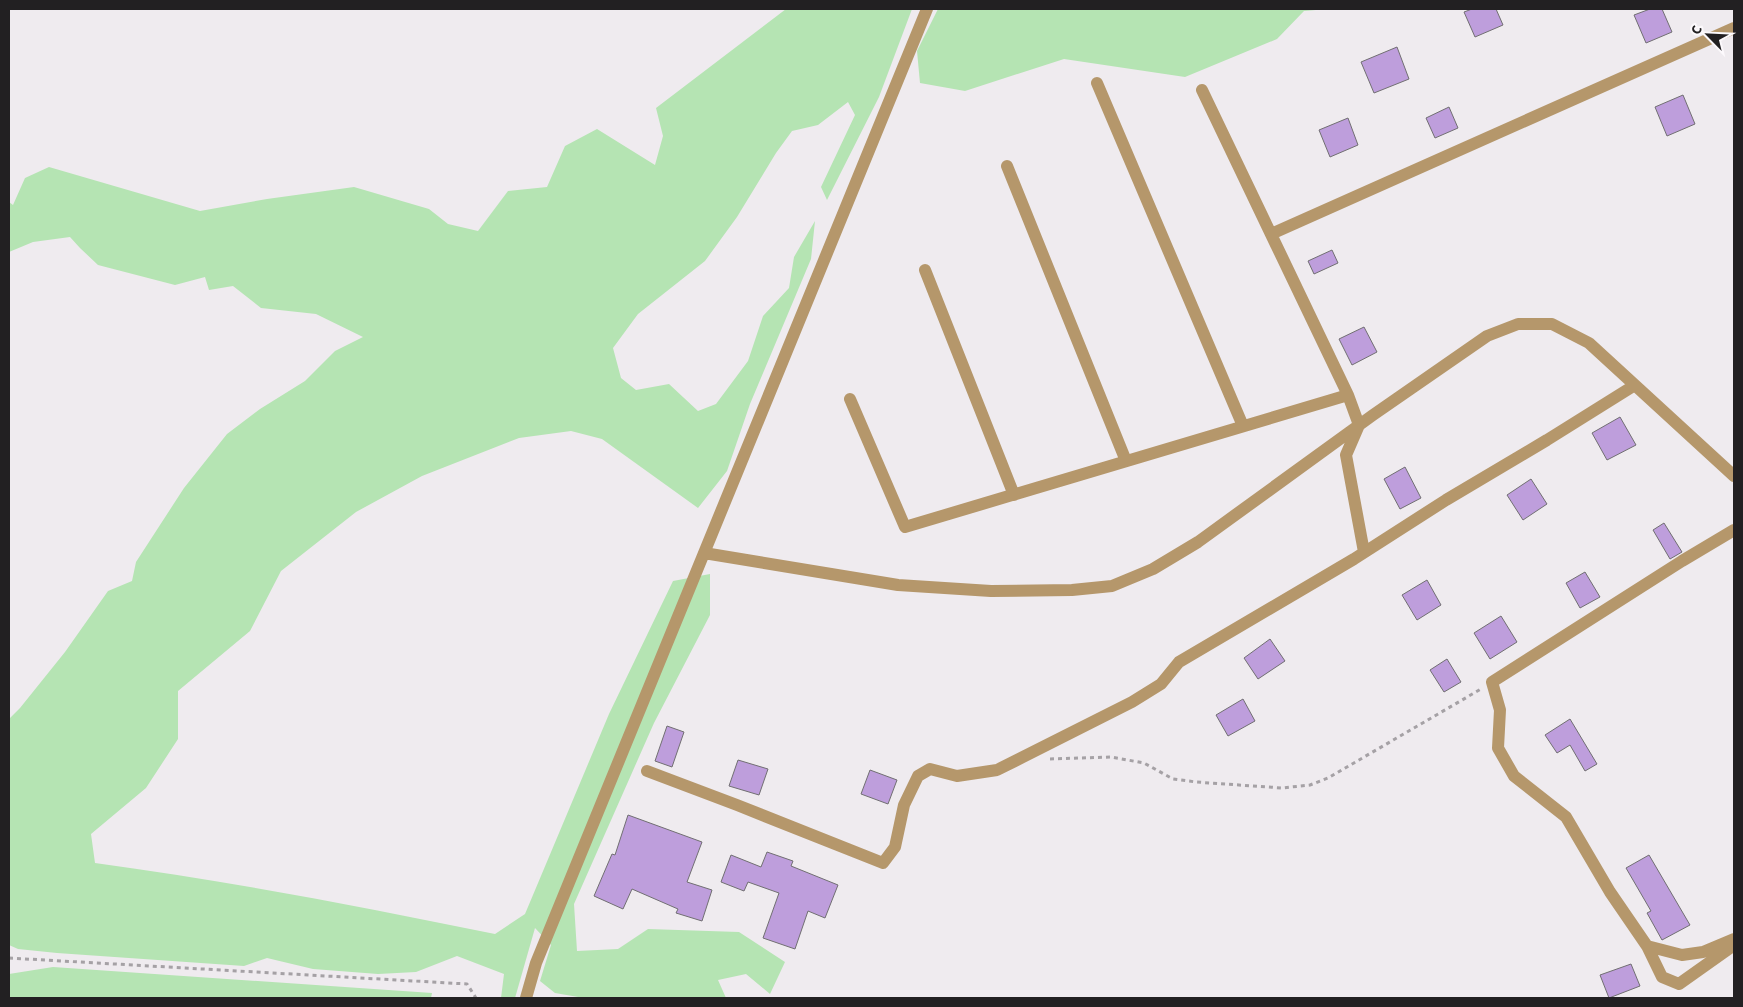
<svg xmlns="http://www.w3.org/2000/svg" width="1743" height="1007" font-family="'Source Sans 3',sans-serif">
<rect width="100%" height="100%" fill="#efebef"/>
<path fill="#b5e4b3" d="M 786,9 L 912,9 L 879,97 L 827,200 L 821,187 L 855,115 L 848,102 L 818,125 L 792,131 L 776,153 L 737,217 L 705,261 L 638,314 L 613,348 L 621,378 L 636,390 L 669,384 L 698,411 L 716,404 L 748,361 L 763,316 L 789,288 L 794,257 L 815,221 L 811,259 L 750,404 L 727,471 L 698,508 L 602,439 L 571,431 L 519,438 L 422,476 L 356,512 L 281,571 L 250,631 L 178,691 L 178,739 L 146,788 L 91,834 L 95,863 C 229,881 363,907 495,934 L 525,914 L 609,714 L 673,581 L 710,574 L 710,615 L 654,723 L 574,904 L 577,951 L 618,949 L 648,929 L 739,932 L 785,962 L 770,994 L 746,974 L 718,980 L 726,998 L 584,998 L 555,993 L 540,981 L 551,945 L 535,928 L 515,998 L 501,998 L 504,974 L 457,956 L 416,972 L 378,974 L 313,969 L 267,958 L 244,966 L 57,953 L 18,949 L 9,945 L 9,719 L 20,708 L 65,652 L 108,591 L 132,581 L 136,562 L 184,488 L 227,434 L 260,409 L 305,381 L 335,351 L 363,337 L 316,314 L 261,308 L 233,286 L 209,290 L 205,277 L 175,285 L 98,265 L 80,248 L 70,237 L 33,242 L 9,252 L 9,202 L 13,205 L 25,178 L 49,167 L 200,211 L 267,199 L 354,187 L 429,209 L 448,224 L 478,231 L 508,191 L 547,187 L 565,146 L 597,129 L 655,165 L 663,136 L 656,108 Z
M 938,9 L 1328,9 L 1304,11 L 1277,39 L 1185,77 L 1064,59 L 965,91 L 920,83 L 917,51 Z
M 53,967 L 432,993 L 431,998 L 9,998 L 9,974 Z"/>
<path fill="#be9edc" stroke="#716f72" d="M 1472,9 L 1496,9 L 1503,25 L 1475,37 L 1464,12 Z
M 1650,9 L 1662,9 L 1672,32 L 1646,43 L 1634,15 Z
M 1397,47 L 1409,79 L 1374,93 L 1361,62 Z
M 1683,95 L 1695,124 L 1667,136 L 1655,107 Z
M 1449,107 L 1458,128 L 1435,138 L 1426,118 Z
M 1348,118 L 1358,145 L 1330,157 L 1319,130 Z
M 1332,250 L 1338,263 L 1314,274 L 1308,261 Z
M 1364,327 L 1377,352 L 1352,365 L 1339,339 Z
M 1620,417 L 1636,445 L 1607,460 L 1592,433 Z
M 1405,467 L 1421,498 L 1400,509 L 1384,479 Z
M 1531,479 L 1547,504 L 1523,520 L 1507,495 Z
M 1664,523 L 1682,552 L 1670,559 L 1653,530 Z
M 1585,572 L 1600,597 L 1580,608 L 1566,583 Z
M 1427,580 L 1441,605 L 1417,620 L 1402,595 Z
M 1501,616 L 1517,642 L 1490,659 L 1474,633 Z
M 1270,639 L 1285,661 L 1258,679 L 1244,658 Z
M 1447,659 L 1461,682 L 1444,692 L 1430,670 Z
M 1243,699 L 1255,721 L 1228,736 L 1216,715 Z
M 1570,719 L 1597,764 L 1585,771 L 1570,745 L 1557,753 L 1545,735 Z
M 667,726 L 684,732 L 672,767 L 655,761 Z
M 738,760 L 768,769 L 759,795 L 729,786 Z
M 870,770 L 897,780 L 888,804 L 861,794 Z
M 628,815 L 702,842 L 687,882 L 712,890 L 702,921 L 676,913 L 678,909 L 632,889 L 623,909 L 594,896 L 612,854 L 615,855 Z
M 767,852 L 793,861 L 791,866 L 838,885 L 825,918 L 808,911 L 795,949 L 763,938 L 779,893 L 748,882 L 744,891 L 721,882 L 731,855 L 761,867 Z
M 1649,855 L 1690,925 L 1662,940 L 1647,913 L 1651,911 L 1626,868 Z
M 1631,964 L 1640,986 L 1609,998 L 1600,975 Z"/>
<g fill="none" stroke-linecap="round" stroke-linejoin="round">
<path stroke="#a5a1a5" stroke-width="3" stroke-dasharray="4 4" stroke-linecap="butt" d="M 1050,759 L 1111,757 L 1144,763 L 1173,779 L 1196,782 L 1282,788 L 1310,785 L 1328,778 L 1481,689
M 9,958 L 467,984 L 476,998"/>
<path stroke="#b5976b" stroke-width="12" d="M 1097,83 L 1243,426
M 1202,90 L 1348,395 L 1359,425 L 1346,455 L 1364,552
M 1007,166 L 1126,461
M 1271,234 L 1734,28
M 925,270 L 1014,495
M 850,399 L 905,527 L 1348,395
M 1734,530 L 1682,561 L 1492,682 L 1500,710 L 1498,748 L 1514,776 L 1566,817 L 1610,892 L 1647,946 L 1662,977 L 1679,984 L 1734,945
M 704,553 L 898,585 L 991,591 L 1072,590 L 1112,586 L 1153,569 L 1198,542 L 1373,415 L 1487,336 L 1518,324 L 1552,324 L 1589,343 L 1734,476
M 647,771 L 737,805 L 883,863 L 895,847 L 904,805 L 918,776 L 930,769 L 957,776 L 997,770 L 1132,702 L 1161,684 L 1179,662 L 1354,559 L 1446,500 L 1547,440 L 1635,385
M 1647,946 L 1682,955 L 1703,952 L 1734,939
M 526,998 L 536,963 L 927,9"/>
</g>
<rect width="1743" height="1007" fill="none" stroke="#222022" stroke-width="20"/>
<g transform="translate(1708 35) rotate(294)" stroke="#fcf9fc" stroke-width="4" paint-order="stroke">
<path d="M0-4L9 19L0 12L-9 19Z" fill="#222022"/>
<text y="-8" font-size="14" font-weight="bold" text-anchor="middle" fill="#222022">С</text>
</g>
</svg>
